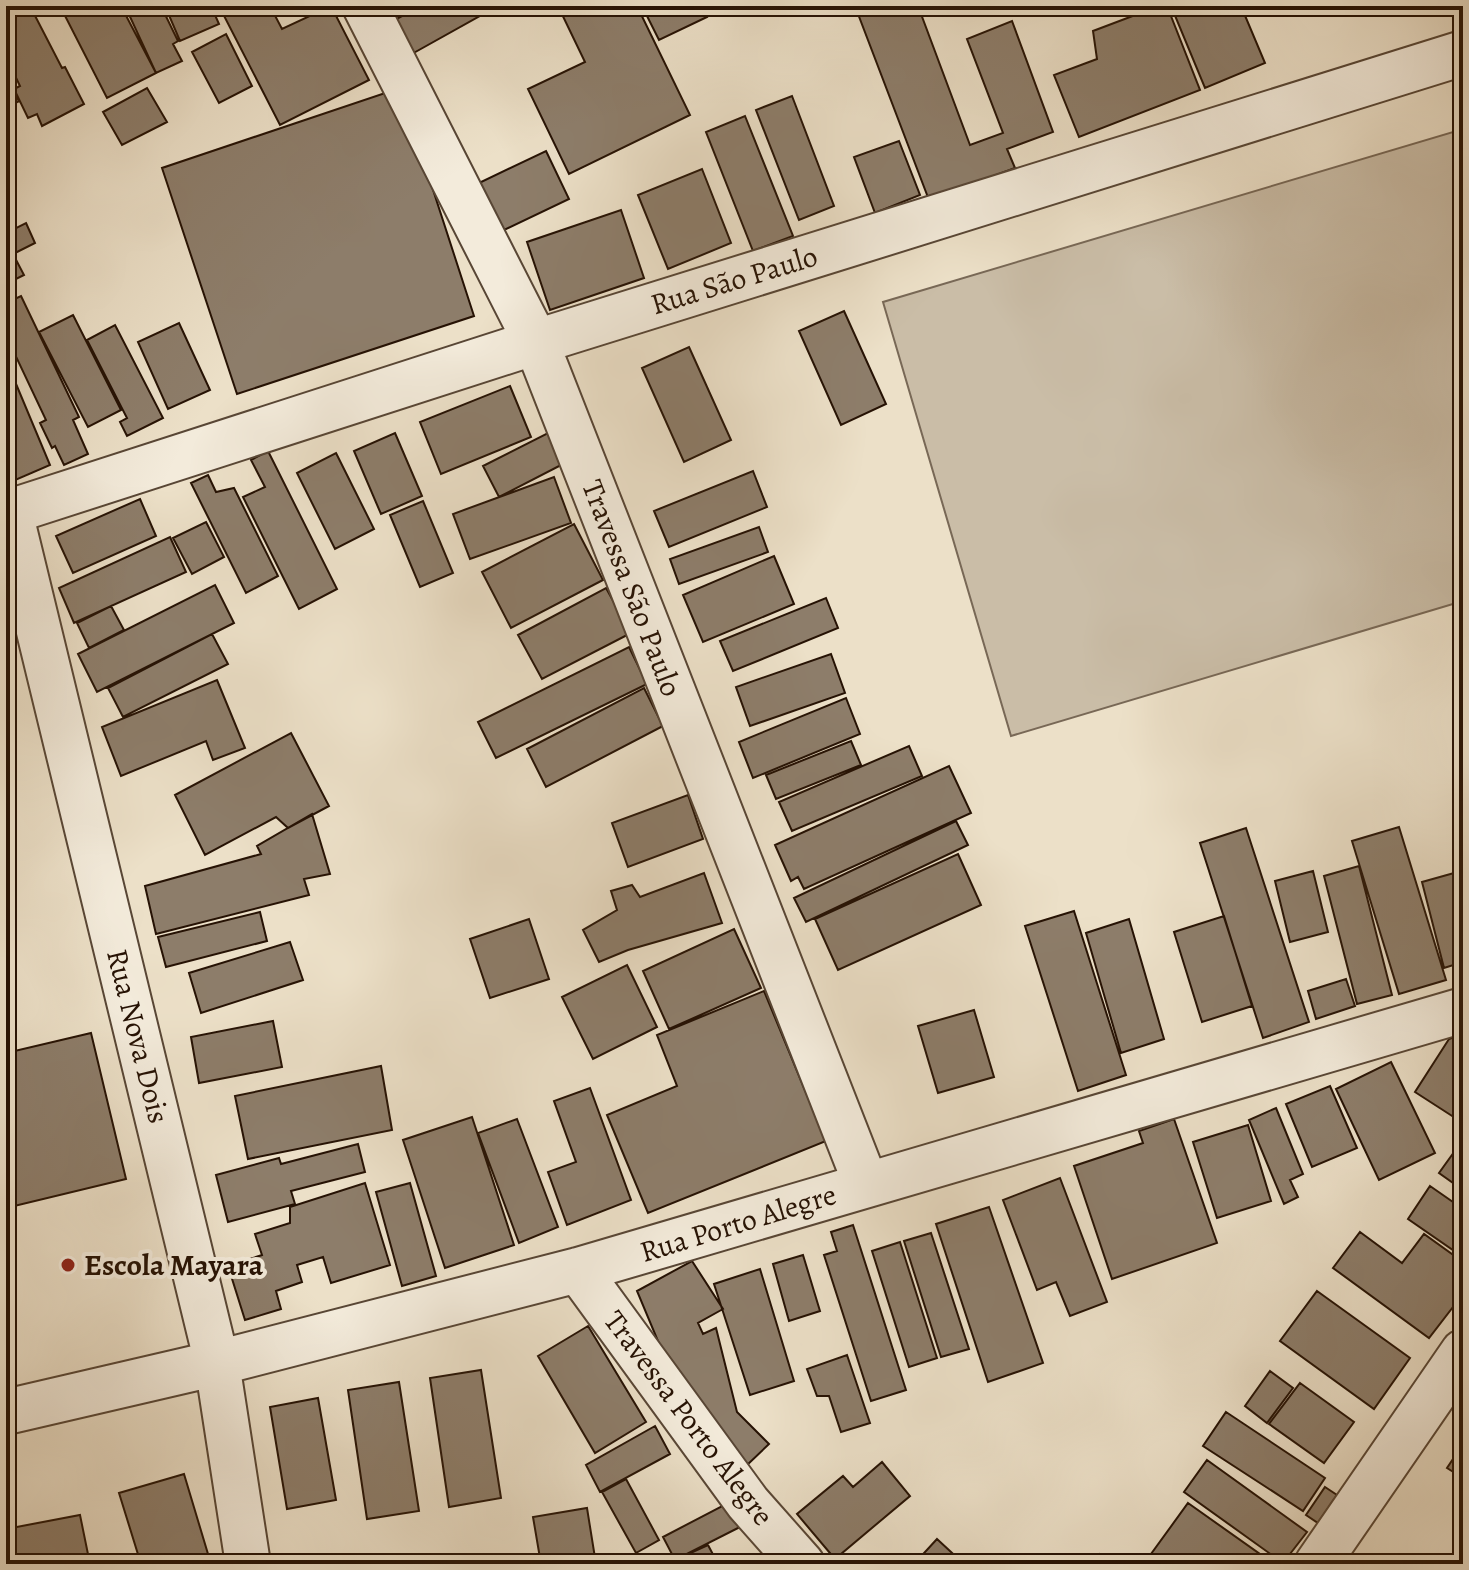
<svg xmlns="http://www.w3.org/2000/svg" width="1469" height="1570" font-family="Alegreya,serif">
<rect width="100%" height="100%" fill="#ece0c8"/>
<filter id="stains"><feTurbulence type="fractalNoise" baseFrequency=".0025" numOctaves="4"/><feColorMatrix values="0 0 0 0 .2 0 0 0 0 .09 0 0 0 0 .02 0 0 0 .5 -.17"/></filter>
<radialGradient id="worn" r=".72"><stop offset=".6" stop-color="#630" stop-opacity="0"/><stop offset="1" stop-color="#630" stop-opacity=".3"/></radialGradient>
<path fill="#cabda7" stroke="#786856" stroke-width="2" d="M 1463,129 L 1463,601 L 1011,736 L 883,302 Z"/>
<path fill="#8d7d6a" stroke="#261204" stroke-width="2" d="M 6,6 L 30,6 L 62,68 L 65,67 L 84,104 L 42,126 L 37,114 L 28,118 L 14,89 L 20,86 L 6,57 Z
M 60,6 L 121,6 L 156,73 L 107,98 Z
M 125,6 L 161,6 L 178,41 L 173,44 L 182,61 L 156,73 Z
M 165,6 L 211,6 L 219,24 L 180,41 Z
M 219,6 L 270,6 L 282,29 L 331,6 L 369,80 L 280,125 Z
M 397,6 L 481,6 L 485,13 L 410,55 L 391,22 L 402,16 Z
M 558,6 L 637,6 L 690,115 L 569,174 L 528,89 L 585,62 Z
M 642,6 L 701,6 L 707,17 L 659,40 Z
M 855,6 L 918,6 L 970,145 L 1003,133 L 967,39 L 1012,21 L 1053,132 L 1007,149 L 1015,168 L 929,200 Z
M 1159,6 L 1167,6 L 1200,90 L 1079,137 L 1054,75 L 1097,59 L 1093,31 Z
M 1171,6 L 1241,6 L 1265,63 L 1205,88 Z
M 226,34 L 252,86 L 219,103 L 192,52 Z
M 6,78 L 19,101 L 6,108 Z
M 147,88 L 167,122 L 122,145 L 103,112 Z
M 400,88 L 474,316 L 237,394 L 162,168 Z
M 792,96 L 834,206 L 799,220 L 756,110 Z
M 745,116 L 793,236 L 753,251 L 706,132 Z
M 899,141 L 920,195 L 875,213 L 854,157 Z
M 546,151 L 569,199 L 502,231 L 479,183 Z
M 702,169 L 731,243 L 668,269 L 638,195 Z
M 621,210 L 644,278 L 550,310 L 527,242 Z
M 26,223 L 35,243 L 13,254 L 24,275 L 6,284 L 6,233 Z
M 21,296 L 79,417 L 73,420 L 88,454 L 64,465 L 55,446 L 52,448 L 40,423 L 46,420 L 12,348 L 8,350 L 6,345 L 6,303 Z
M 844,311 L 886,404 L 841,425 L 799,331 Z
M 73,315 L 121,410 L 88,427 L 39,332 Z
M 179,323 L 210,390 L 168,409 L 138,342 Z
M 115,325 L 163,418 L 127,436 L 120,422 L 127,418 L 87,340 Z
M 689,347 L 731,440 L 684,462 L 642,368 Z
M 6,360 L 50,465 L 13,481 L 6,463 Z
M 510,386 L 531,437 L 441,474 L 420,422 Z
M 550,432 L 565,463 L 499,497 L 483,466 Z
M 395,433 L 422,496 L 381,514 L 354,451 Z
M 268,451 L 337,589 L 299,609 L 243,497 L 265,487 L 251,460 Z
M 336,453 L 374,529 L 335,549 L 297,473 Z
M 753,471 L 767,507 L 669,547 L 654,511 Z
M 208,475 L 216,492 L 234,488 L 278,576 L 246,593 L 191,483 Z
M 554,477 L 571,523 L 470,559 L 453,514 Z
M 140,499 L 156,536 L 73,573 L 56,536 Z
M 423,501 L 453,573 L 420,587 L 390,515 Z
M 206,522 L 224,557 L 192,574 L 173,538 Z
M 574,524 L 603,580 L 511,628 L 482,572 Z
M 759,527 L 768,552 L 679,584 L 670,559 Z
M 170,537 L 186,572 L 74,623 L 59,588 Z
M 774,556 L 794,604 L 703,642 L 683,595 Z
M 215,585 L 234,623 L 97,692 L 78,654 Z
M 606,588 L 631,633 L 542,679 L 518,635 Z
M 826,598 L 838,628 L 733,671 L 720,641 Z
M 111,606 L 124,630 L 89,648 L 77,623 Z
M 212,634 L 228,664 L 123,717 L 108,688 Z
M 629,647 L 647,684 L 496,758 L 478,722 Z
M 831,654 L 845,693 L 750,726 L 736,687 Z
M 217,680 L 245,748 L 213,760 L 206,741 L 121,776 L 102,727 Z
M 644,688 L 663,726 L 546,787 L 527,749 Z
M 846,698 L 860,734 L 753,778 L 739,742 Z
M 291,733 L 329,806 L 288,828 L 276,817 L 205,855 L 175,795 Z
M 851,741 L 861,765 L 776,799 L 766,775 Z
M 909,746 L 922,776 L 792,831 L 779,802 Z
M 949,766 L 971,813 L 804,889 L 798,877 L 791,881 L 775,845 Z
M 688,795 L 703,839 L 628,867 L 612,823 Z
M 312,814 L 330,874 L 304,879 L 309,895 L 156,934 L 145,886 L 261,854 L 257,846 Z
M 956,821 L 968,845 L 806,922 L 794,898 Z
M 1399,827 L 1446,980 L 1399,994 L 1352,841 Z
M 1246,828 L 1309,1022 L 1263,1038 L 1200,843 Z
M 958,854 L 981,905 L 838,970 L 815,919 Z
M 1359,866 L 1392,995 L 1357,1004 L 1324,876 Z
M 1313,871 L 1328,932 L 1290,942 L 1275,881 Z
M 704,873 L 722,923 L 628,950 L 599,962 L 583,930 L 617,910 L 611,891 L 632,885 L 640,897 Z
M 1454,873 L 1463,907 L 1463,962 L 1444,968 L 1422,882 Z
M 1074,911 L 1126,1075 L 1078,1091 L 1025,926 Z
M 260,912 L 267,941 L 166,967 L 158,937 Z
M 1224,916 L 1252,1006 L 1202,1022 L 1174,932 Z
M 529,919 L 549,979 L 490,998 L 470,939 Z
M 1129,919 L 1164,1039 L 1121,1053 L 1086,933 Z
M 734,929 L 761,988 L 669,1029 L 643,971 Z
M 290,942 L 303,980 L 201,1013 L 189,973 Z
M 627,965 L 657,1027 L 593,1059 L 562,997 Z
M 1346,979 L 1355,1006 L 1316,1019 L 1308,991 Z
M 764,991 L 826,1141 L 648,1213 L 607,1115 L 677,1086 L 657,1035 Z
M 974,1010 L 994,1077 L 938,1093 L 918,1026 Z
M 273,1021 L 282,1067 L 199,1083 L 191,1037 Z
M 91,1033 L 126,1179 L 6,1208 L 6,1053 Z
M 1463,1034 L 1463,1123 L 1415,1092 L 1449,1039 Z
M 1391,1062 L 1435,1153 L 1379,1180 L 1336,1089 Z
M 381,1066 L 392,1130 L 248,1159 L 235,1096 Z
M 1330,1086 L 1357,1148 L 1312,1167 L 1286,1104 Z
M 590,1088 L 631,1200 L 567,1225 L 548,1172 L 576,1162 L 554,1101 Z
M 1276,1108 L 1303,1174 L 1290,1180 L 1298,1197 L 1284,1204 L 1249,1120 Z
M 472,1117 L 514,1245 L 445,1268 L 403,1140 Z
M 517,1119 L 558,1227 L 519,1243 L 478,1133 Z
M 1174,1119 L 1217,1243 L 1112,1279 L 1074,1166 L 1143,1143 L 1139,1131 Z
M 1248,1125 L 1271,1201 L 1217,1218 L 1193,1142 Z
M 1462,1141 L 1463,1142 L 1463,1190 L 1439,1173 Z
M 358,1144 L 365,1172 L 291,1191 L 295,1204 L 228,1222 L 216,1175 L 279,1158 L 281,1164 Z
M 1060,1178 L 1107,1302 L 1070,1316 L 1056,1282 L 1037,1290 L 1003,1200 Z
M 365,1183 L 390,1265 L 331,1283 L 323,1257 L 297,1265 L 302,1282 L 276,1291 L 281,1309 L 245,1320 L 228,1266 L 262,1255 L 255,1234 L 290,1223 L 290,1207 Z
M 410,1183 L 436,1276 L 402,1286 L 376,1192 Z
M 1430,1186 L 1463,1209 L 1463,1257 L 1408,1219 Z
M 989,1207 L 1043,1363 L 988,1382 L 936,1224 Z
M 853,1225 L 906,1390 L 871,1401 L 824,1255 L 837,1251 L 831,1232 Z
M 1360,1232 L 1402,1263 L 1424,1234 L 1463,1262 L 1463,1294 L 1429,1338 L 1333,1268 Z
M 931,1233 L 969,1349 L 941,1357 L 904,1241 Z
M 900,1242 L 937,1358 L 909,1367 L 872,1251 Z
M 803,1255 L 820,1311 L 789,1321 L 773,1264 Z
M 692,1261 L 723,1309 L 698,1323 L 703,1334 L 716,1328 L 737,1412 L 769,1444 L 745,1467 L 665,1358 L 637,1291 Z
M 760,1269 L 794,1381 L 750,1395 L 714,1284 Z
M 1317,1291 L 1410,1358 L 1374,1409 L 1280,1341 Z
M 588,1326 L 646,1422 L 595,1453 L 538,1356 Z
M 847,1355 L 870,1423 L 841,1432 L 829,1396 L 817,1396 L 807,1369 Z
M 481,1370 L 501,1498 L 449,1507 L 430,1378 Z
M 1270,1371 L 1293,1388 L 1267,1423 L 1245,1406 Z
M 399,1382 L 419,1511 L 367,1519 L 348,1390 Z
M 1300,1383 L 1354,1422 L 1324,1463 L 1269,1424 Z
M 318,1398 L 336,1500 L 287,1509 L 270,1407 Z
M 1226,1412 L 1325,1478 L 1303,1511 L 1203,1446 Z
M 655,1426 L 670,1454 L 600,1492 L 586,1465 Z
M 1463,1444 L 1463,1478 L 1447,1468 Z
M 1207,1460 L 1307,1532 L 1283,1563 L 1184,1492 Z
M 882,1462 L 910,1496 L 835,1559 L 797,1514 L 843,1476 L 853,1487 Z
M 184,1474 L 211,1564 L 141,1564 L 119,1493 Z
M 626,1479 L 659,1540 L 636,1553 L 602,1492 Z
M 1325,1487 L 1337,1495 L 1318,1523 L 1306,1515 Z
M 728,1503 L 740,1527 L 675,1560 L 663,1537 Z
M 1188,1503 L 1274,1564 L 1165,1564 L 1151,1554 Z
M 587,1508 L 596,1564 L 541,1564 L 533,1517 Z
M 80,1515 L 90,1564 L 10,1564 L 6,1529 Z
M 937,1539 L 964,1564 L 914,1564 Z
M 708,1545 L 718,1564 L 669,1564 L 675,1560 Z
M 1100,1554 L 1117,1564 L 1094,1564 Z"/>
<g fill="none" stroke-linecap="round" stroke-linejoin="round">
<g stroke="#584635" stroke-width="48">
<path id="minor" d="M 365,6 L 536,342 L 866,1184
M 10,512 L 217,1363 L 248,1564
M 6,513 L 536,342 L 1463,53
M 578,1270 L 748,1503 L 802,1564
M 6,1412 L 217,1363 L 578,1270 L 1463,1010
M 1317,1564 L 1463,1352"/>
</g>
<use href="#minor" stroke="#f3ebdb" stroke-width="44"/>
</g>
<circle fill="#8f2418" stroke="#f3ebdb" stroke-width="3" cx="68" cy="1265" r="8"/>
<g text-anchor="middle" stroke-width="8" stroke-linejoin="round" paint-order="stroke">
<g font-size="30" fill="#261204" stroke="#f3ebdb">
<text transform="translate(734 280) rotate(-17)" y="10">Rua São Paulo</text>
<text transform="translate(632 588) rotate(69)" y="10">Travessa São Paulo</text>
<text transform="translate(138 1036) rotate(76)" y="10">Rua Nova Dois</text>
<text transform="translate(738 1223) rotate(-17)" y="10">Rua Porto Alegre</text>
<text transform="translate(689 1418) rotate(53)" y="10">Travessa Porto Alegre</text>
</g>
<g font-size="30" font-weight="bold" fill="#261204" stroke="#f3ebdb" text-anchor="start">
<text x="84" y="1275">Escola Mayara</text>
</g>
</g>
<rect width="1469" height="1570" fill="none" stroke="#ece0c8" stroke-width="32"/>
<rect x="8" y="8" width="1453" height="1554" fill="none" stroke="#261204" stroke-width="4"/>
<rect x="16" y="16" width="1437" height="1538" fill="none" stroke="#261204" stroke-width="2"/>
<rect width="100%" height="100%" filter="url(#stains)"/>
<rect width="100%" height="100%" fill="url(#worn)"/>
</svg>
